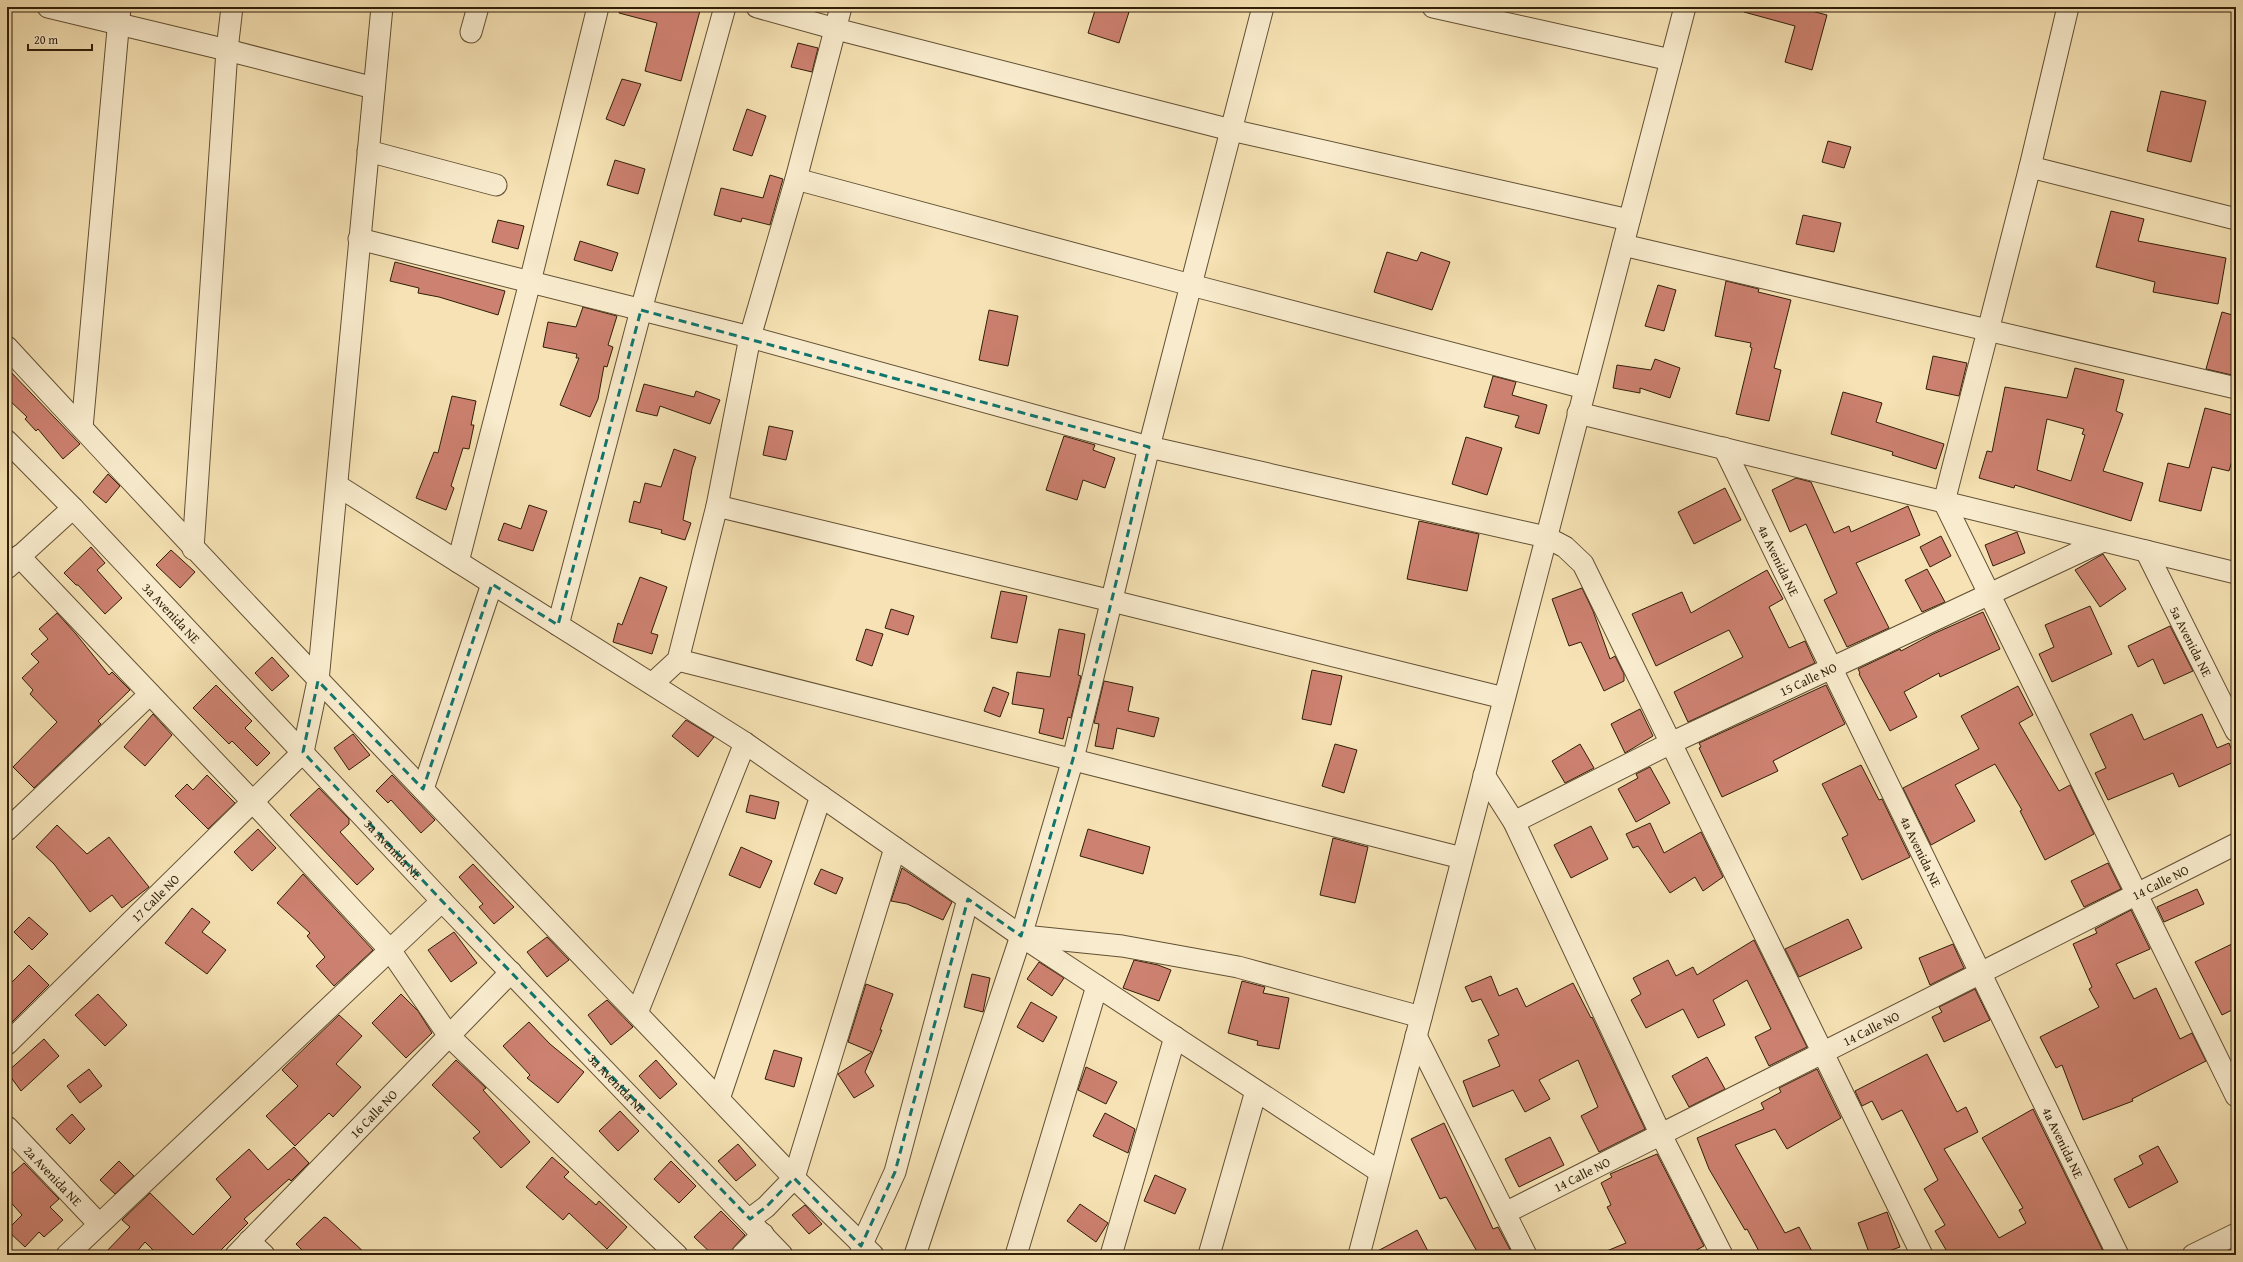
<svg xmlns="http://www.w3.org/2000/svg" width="2243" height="1262" font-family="'Gentium Book Plus',serif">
<rect width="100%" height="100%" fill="#f6e2b4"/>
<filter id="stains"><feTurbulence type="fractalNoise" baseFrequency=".005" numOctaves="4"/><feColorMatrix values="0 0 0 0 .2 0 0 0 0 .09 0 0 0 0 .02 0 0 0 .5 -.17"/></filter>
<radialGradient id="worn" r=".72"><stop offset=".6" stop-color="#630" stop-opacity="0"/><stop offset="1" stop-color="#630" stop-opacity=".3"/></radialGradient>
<path fill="#cd8170" stroke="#301f08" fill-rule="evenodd" d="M 620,7 L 701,7 L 681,81 L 645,71 L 657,23 L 619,13 Z
M 1096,7 L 1115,7 L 1129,12 L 1119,43 L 1088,33 Z
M 1745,7 L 1796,7 L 1827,15 L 1812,70 L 1785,62 L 1795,26 L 1744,12 Z
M 798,43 L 818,48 L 812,72 L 791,67 Z
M 622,79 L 641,84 L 624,126 L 606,119 Z
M 2161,91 L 2206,101 L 2191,162 L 2147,151 Z
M 747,109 L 766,116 L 752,156 L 733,150 Z
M 1828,141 L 1851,147 L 1844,168 L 1822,162 Z
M 615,160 L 645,169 L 638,194 L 607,185 Z
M 770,175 L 783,179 L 770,225 L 742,218 L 741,222 L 714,215 L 721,188 L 763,198 Z
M 2111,211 L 2144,219 L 2138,241 L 2226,258 L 2218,304 L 2153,292 L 2155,282 L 2096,267 Z
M 1803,215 L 1841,223 L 1834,252 L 1796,244 Z
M 498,220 L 524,226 L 518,249 L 492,242 Z
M 580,241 L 618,253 L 612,271 L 574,260 Z
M 1387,252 L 1417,261 L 1421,252 L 1450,262 L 1432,310 L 1374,292 Z
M 395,262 L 505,291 L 498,315 L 439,297 L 418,293 L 419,288 L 390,281 Z
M 1726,281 L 1759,289 L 1758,292 L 1791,300 L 1774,368 L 1781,370 L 1769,421 L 1736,414 L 1752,348 L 1750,347 L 1751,343 L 1715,336 Z
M 1658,285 L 1676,290 L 1664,331 L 1645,326 Z
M 583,307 L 617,316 L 608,345 L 613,347 L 607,367 L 604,366 L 598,399 L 590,417 L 560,405 L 579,358 L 576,358 L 577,354 L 543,347 L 548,322 L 576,327 Z
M 989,310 L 1018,316 L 1008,366 L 979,360 Z
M 2222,312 L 2236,316 L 2236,376 L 2206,369 Z
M 1933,356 L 1967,363 L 1959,396 L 1926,389 Z
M 1655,359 L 1680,368 L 1670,398 L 1640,388 L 1640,393 L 1613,388 L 1617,365 L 1651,370 Z
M 7,368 L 80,444 L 63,459 L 38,429 L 36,431 L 25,419 L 27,417 L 7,398 Z
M 2075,368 L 2124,380 L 2116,411 L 2123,414 L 2103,471 L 2143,483 L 2131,521 L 2015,485 L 2014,488 L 1979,478 L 1987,451 L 1992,452 L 2005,387 L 2067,398 ZM 2047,419 L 2084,429 L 2082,434 L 2085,435 L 2071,481 L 2037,470 Z
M 1493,376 L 1516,382 L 1512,395 L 1547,405 L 1539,434 L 1515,427 L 1519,416 L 1484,407 Z
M 644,384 L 694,397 L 696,391 L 720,400 L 710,424 L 660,406 L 657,416 L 636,411 Z
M 1843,392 L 1882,403 L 1876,422 L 1944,444 L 1936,469 L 1892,455 L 1893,452 L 1831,434 Z
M 452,396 L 476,401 L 471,425 L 474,425 L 469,449 L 463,448 L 451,486 L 454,488 L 446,510 L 416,498 L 434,452 L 438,453 Z
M 2205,408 L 2236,416 L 2236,447 L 2229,471 L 2212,467 L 2201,511 L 2159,501 L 2168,463 L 2189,468 Z
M 769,426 L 793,431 L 786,460 L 763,455 Z
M 1064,436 L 1095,445 L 1093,450 L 1115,458 L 1105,488 L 1083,480 L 1077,500 L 1046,490 Z
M 1466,437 L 1502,448 L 1487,495 L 1452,484 Z
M 674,449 L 696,457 L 692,469 L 683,520 L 691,523 L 685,540 L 661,533 L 662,530 L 629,522 L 634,501 L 640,503 L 645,483 L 661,487 Z
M 108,474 L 120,486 L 106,503 L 93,492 Z
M 1796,478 L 1811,482 L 1834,533 L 1849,526 L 1851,532 L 1908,506 L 1920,535 L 1856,563 L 1889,628 L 1847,647 L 1824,600 L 1837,593 L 1806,524 L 1790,532 L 1772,490 Z
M 1725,488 L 1741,520 L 1694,544 L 1678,512 Z
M 529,505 L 547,511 L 533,551 L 498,540 L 504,523 L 521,529 Z
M 1419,521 L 1479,534 L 1467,591 L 1407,579 Z
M 2017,532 L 2025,553 L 1993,566 L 1985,545 Z
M 1941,536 L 1951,556 L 1930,567 L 1920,547 Z
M 91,547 L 105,563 L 97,570 L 122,598 L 105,614 L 78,585 L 76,585 L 64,573 Z
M 171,550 L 195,572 L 180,588 L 156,565 Z
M 2103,554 L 2126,589 L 2100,607 L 2075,570 Z
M 1927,569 L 1945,602 L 1922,612 L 1905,580 Z
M 1767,570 L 1783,599 L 1769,607 L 1789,648 L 1805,641 L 1815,663 L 1688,722 L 1674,692 L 1743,657 L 1729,630 L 1656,666 L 1632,614 L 1682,592 L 1691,613 Z
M 640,577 L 667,587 L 651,633 L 658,635 L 652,654 L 613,642 L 618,623 L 622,625 Z
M 1582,588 L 1593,611 L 1610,659 L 1615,656 L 1624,674 L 1624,681 L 1604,691 L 1581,642 L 1569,646 L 1552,599 Z
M 1001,591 L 1027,596 L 1017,643 L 991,638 Z
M 2090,606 L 2112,654 L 2052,682 L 2039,654 L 2054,647 L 2045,625 Z
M 891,609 L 914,616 L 908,635 L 885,628 Z
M 1983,612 L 2000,649 L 1940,677 L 1939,673 L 1904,692 L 1917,717 L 1890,731 L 1859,674 L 1860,673 L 1858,669 L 1900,649 L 1901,651 L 1933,634 Z
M 57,613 L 76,634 L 109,675 L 112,672 L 130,690 L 98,721 L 101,724 L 34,788 L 13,767 L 57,722 L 30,694 L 33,690 L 22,678 L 39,662 L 31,654 L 48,639 L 39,629 Z
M 2170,626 L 2193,671 L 2164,684 L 2153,659 L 2138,667 L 2128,646 Z
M 866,629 L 883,634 L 872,666 L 856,660 Z
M 1059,629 L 1085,634 L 1078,675 L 1081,676 L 1071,718 L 1068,717 L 1063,739 L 1039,733 L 1044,709 L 1012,704 L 1017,672 L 1050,677 Z
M 272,657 L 289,676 L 272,691 L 255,673 Z
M 1312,670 L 1342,676 L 1331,725 L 1302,719 Z
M 1104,681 L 1133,687 L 1128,711 L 1159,718 L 1154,737 L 1117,728 L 1113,749 L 1095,746 L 1099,724 L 1094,723 Z
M 216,685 L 252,721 L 245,728 L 270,753 L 257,766 L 232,741 L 229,744 L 193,708 Z
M 1826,685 L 1845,724 L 1773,761 L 1778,771 L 1722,797 L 1699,748 L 1701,747 L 1699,743 Z
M 2018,686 L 2033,715 L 2019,723 L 2059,791 L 2070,785 L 2094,834 L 2045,860 L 2020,811 L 2022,810 L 1995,764 L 1955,785 L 1975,821 L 1931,845 L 1903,788 L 1979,749 L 1961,716 Z
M 993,687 L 1009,693 L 1000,717 L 984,711 Z
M 1640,709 L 1653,736 L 1625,753 L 1611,724 Z
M 153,714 L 172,735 L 145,766 L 124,747 Z
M 2132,714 L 2144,740 L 2202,714 L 2217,748 L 2229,743 L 2236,761 L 2179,787 L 2173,773 L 2108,800 L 2095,773 L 2106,768 L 2090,734 Z
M 686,720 L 714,737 L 698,757 L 672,736 Z
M 353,734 L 370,755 L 349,770 L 334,748 Z
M 1335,744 L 1357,750 L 1344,793 L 1322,786 Z
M 1580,744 L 1594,768 L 1565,783 L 1552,761 Z
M 1861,765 L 1879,800 L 1882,799 L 1910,857 L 1862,880 L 1842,838 L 1848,835 L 1822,784 Z
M 1650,767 L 1670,803 L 1636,822 L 1618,789 L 1638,778 L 1636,774 Z
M 207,775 L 235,803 L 208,829 L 175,796 L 187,784 L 193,790 Z
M 392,775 L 435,820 L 421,833 L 391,800 L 388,803 L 376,791 Z
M 319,788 L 349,819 L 349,824 L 340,832 L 374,869 L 357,885 L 290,815 Z
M 750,795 L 779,802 L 775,819 L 746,812 Z
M 1650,823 L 1664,853 L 1701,832 L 1723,877 L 1703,891 L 1695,877 L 1670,893 L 1638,846 L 1633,848 L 1626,834 Z
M 57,825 L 87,854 L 109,837 L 149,887 L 122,908 L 112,895 L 90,912 L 54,864 L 36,847 Z
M 1591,826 L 1608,859 L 1571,878 L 1554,845 Z
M 258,829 L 276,848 L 252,871 L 234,852 Z
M 1088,829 L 1150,847 L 1143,874 L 1080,856 Z
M 1333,838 L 1368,847 L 1355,903 L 1320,895 Z
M 741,847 L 772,861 L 760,888 L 729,875 Z
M 2108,863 L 2121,889 L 2084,907 L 2071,881 Z
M 473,864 L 514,907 L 494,924 L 479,907 L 483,904 L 459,877 Z
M 902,868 L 952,902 L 943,920 L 907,904 L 891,901 Z
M 821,869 L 843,878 L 836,894 L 814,884 Z
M 303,874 L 373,950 L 334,986 L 316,966 L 325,957 L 307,936 L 310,933 L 277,903 Z
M 2197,889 L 2204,904 L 2164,922 L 2157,907 Z
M 192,908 L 210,922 L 202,932 L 226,950 L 207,974 L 165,943 Z
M 2131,910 L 2150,949 L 2116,964 L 2134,999 L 2156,988 L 2180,1039 L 2192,1033 L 2206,1061 L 2132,1099 L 2133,1101 L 2083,1120 L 2062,1065 L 2056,1068 L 2040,1037 L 2099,1007 L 2089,989 L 2092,987 L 2073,944 L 2097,933 L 2095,929 Z
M 29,917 L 48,934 L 32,950 L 14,932 Z
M 1848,919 L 1862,948 L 1799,977 L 1785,949 Z
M 454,932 L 477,963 L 451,982 L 428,950 Z
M 547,937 L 569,960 L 547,977 L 527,952 Z
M 1754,940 L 1807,1047 L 1769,1066 L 1755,1037 L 1771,1029 L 1747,980 L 1713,1000 L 1725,1025 L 1698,1038 L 1683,1009 L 1646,1028 L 1631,1000 L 1641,994 L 1633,978 L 1668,960 L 1676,976 L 1693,967 L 1697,975 Z
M 2236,942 L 2236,1008 L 2222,1015 L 2195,962 Z
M 1953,944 L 1964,968 L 1930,985 L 1919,958 Z
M 1134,960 L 1158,965 L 1171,970 L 1159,1001 L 1123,988 Z
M 1039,962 L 1064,978 L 1052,996 L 1027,979 Z
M 29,965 L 49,985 L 7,1027 L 7,987 Z
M 972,974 L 990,978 L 983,1012 L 964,1007 Z
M 1491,976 L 1499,996 L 1517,988 L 1526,1007 L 1573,983 L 1591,1018 L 1592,1017 L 1645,1129 L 1599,1152 L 1581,1116 L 1598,1107 L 1578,1060 L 1539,1080 L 1550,1099 L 1525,1112 L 1513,1090 L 1473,1107 L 1463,1081 L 1500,1066 L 1488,1040 L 1499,1035 L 1481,999 L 1472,1002 L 1465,987 Z
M 1242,981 L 1265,987 L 1263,993 L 1289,998 L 1279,1049 L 1257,1045 L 1258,1041 L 1228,1033 Z
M 866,984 L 893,994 L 880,1030 L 882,1030 L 865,1072 L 874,1086 L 854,1098 L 838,1074 L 872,1052 L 848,1042 Z
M 1975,989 L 1990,1020 L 1944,1042 L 1932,1017 L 1942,1012 L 1939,1007 Z
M 98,994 L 127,1025 L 105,1046 L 75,1015 Z
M 401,994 L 418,1011 L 432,1033 L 406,1058 L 372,1023 Z
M 607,1000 L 633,1027 L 611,1045 L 588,1015 Z
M 1031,1002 L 1057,1017 L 1043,1042 L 1017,1027 Z
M 339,1015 L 362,1036 L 336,1064 L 361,1087 L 333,1117 L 329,1113 L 295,1146 L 266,1116 L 298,1086 L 282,1070 Z
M 529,1022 L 550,1044 L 584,1072 L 558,1103 L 527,1078 L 530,1075 L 503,1046 Z
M 44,1039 L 59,1056 L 21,1091 L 7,1072 Z
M 774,1050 L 802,1058 L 794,1087 L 765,1079 Z
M 1927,1054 L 1957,1112 L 1966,1107 L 1978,1132 L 1944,1149 L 1999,1238 L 2026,1223 L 2019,1210 L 2023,1208 L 1982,1138 L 2033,1109 L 2105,1255 L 1949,1255 L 1935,1231 L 1945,1225 L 1924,1189 L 1938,1180 L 1902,1110 L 1882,1120 L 1872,1101 L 1862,1106 L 1855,1091 Z
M 1707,1057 L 1725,1089 L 1689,1107 L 1672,1076 Z
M 456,1060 L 486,1088 L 483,1090 L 530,1142 L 501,1168 L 473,1138 L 480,1132 L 432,1085 Z
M 656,1060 L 677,1084 L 660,1099 L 639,1076 Z
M 1086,1067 L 1117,1082 L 1106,1104 L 1078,1090 Z
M 89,1069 L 102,1086 L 80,1103 L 67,1086 Z
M 1817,1069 L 1841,1118 L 1787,1149 L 1775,1129 L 1735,1145 L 1785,1233 L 1799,1227 L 1814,1255 L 1761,1255 L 1747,1229 L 1745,1230 L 1709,1169 L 1697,1138 L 1764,1109 L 1761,1103 L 1781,1092 L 1779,1088 Z
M 620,1111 L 639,1131 L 618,1151 L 599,1131 Z
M 1105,1113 L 1135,1129 L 1128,1153 L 1093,1136 Z
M 72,1114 L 85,1129 L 70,1144 L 56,1129 Z
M 1444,1123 L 1493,1229 L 1498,1227 L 1513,1255 L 1479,1255 L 1446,1197 L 1440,1199 L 1411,1139 Z
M 1550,1137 L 1564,1165 L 1519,1187 L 1505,1159 Z
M 738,1144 L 756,1165 L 736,1181 L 718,1161 Z
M 2158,1146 L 2178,1182 L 2129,1208 L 2114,1179 L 2143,1164 L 2139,1156 Z
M 294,1147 L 309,1163 L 291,1181 L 289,1179 L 244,1219 L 248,1223 L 216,1255 L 158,1255 L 145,1242 L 134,1255 L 103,1255 L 130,1227 L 122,1220 L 150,1193 L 193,1235 L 231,1197 L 216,1179 L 249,1149 L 268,1170 Z
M 1657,1154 L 1704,1246 L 1687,1255 L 1597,1255 L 1626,1243 L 1607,1207 L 1611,1205 L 1601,1183 L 1612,1177 L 1610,1174 Z
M 552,1157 L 569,1172 L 564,1177 L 596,1205 L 599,1201 L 627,1227 L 607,1249 L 569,1213 L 563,1220 L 526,1187 Z
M 119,1161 L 134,1176 L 115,1194 L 100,1180 Z
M 671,1161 L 696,1186 L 679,1203 L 654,1179 Z
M 24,1163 L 59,1199 L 50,1207 L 63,1220 L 44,1237 L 39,1232 L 25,1247 L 7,1230 L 22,1215 L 7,1198 L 7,1178 Z
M 1155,1175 L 1186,1189 L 1175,1214 L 1144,1201 Z
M 1080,1204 L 1108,1223 L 1096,1242 L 1067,1221 Z
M 805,1205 L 822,1224 L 809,1234 L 792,1215 Z
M 721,1211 L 745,1235 L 734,1247 L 730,1255 L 713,1255 L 694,1237 Z
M 1887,1212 L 1900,1247 L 1878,1255 L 1870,1255 L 1858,1223 Z
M 324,1217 L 327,1218 L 367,1255 L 307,1255 L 296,1244 Z
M 1417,1230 L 1430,1255 L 1371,1255 L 1372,1254 Z"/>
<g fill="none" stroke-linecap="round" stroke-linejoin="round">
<g stroke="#625033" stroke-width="23">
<g id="minor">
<path d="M 48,7 L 227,50 L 374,88"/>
<path d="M 757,7 L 836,29 L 1231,130 L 1629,220"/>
<path d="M 1433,7 L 1671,60"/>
<path d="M 2068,7 L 2030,167 L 1944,502 L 2236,1096"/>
<path d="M 471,32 L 478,7"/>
<path d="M 368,151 L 496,185"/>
<path d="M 2030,167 L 2236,219"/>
<path d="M 796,179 L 1191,285 L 1585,388"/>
<path d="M 359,239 L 750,337 L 1149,447 L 1546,537 L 1565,547 L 1583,564 L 1922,1255"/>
<path d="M 1623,245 L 2236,388"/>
<path d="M 7,347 C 265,627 531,902 794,1178 L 873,1255"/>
<path d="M 1578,413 L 2236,573"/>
<path d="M 82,428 L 120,7"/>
<path id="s1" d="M 7,441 L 73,508 L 442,901 L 782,1255"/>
<path id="s2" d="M 1724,448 L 2118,1255"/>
<path d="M 338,486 L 745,743 L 1021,936 L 1380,1172"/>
<path d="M 717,506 L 1112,601 L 1504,698"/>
<path d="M 193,549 L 227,50 L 232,7"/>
<path id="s3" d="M 2146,551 L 2236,731"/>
<path d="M 19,556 L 252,801 L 390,950 L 449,1036 L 677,1255"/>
<path d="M 458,562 L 530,282 L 598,7"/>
<path d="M 7,568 L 73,508"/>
<path d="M 558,625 L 641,310 L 725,7"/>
<path d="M 678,660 L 1462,858"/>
<path d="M 652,684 L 678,660 L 717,506 L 750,337 L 796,179 L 841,7"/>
<path d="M 1484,775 L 1514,822 L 1661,1135 L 1722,1255"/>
<path d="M 423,789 L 492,584"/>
<path id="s4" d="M 1514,822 L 1671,743 L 2103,541"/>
<path d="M 7,830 L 150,694"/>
<path d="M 1024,936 L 1122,946 L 1238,967 L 1421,1017"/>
<path d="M 637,1013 L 745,743"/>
<path d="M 1416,1036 L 1526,1255"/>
<path id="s5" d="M 7,1044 L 303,752 L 318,681 L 382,7"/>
<path d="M 719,1099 L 821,796"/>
<path id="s6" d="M 7,1127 L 99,1224"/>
<path id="s7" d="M 1505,1213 L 2236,844"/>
<path d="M 750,1219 L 766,1207 L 794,1178 L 895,848"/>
<path d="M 249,1241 L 264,1255"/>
<path d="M 861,1246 L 895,1172 L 968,899"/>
<path d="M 67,1255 L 442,901"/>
<path id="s8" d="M 236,1255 L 511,972"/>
<path d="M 742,1255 L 763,1234"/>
<path d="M 915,1255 L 1021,936 L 1073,759 L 1149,447 L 1263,7"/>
<path d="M 1016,1255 L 1097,986"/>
<path d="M 1111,1255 L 1175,1037"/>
<path d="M 1209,1255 L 1256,1091"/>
<path d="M 1359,1255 L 1685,7"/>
<path d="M 2193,1255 L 2236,1234"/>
</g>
</g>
<use href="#minor" stroke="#f9ecce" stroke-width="21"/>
</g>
<path fill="none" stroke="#0f766e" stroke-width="3" stroke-dasharray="8 5" stroke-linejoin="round" d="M 641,310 L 1149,447 L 1073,759 L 1021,936 L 968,899 L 895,1172 L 861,1246 L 794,1178 L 766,1207 L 750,1219 L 442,901 L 303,752 L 318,681 L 423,789 L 492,584 L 558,625 Z"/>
<g text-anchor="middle" stroke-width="3" stroke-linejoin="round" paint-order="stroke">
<g font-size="13" fill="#301f08" stroke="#f9ecce">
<text dy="5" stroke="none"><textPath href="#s2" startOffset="125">4a Avenida NE</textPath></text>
<text dy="5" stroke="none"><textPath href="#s1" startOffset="238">3a Avenida NE</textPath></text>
<text dy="5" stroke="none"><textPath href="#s3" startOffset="101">5a Avenida NE</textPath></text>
<text dy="5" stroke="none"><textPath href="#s4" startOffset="327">15 Calle NO</textPath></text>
<text dy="5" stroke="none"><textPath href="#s1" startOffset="562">3a Avenida NE</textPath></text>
<text dy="5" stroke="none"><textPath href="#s2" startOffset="449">4a Avenida NE</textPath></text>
<text dy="5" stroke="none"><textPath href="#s7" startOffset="734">14 Calle NO</textPath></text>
<text dy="5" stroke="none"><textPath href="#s5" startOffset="208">17 Calle NO</textPath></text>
<text dy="5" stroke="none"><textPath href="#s7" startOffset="410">14 Calle NO</textPath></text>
<text dy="5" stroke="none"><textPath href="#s1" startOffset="886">3a Avenida NE</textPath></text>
<text dy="5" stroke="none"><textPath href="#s8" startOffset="197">16 Calle NO</textPath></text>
<text dy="5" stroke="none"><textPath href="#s2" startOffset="773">4a Avenida NE</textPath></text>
<text dy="5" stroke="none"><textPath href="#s7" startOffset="86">14 Calle NO</textPath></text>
<text dy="5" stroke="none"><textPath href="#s6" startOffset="67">2a Avenida NE</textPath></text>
</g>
</g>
<rect width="2243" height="1262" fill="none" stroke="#f6e2b4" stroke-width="24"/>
<rect x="8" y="8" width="2227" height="1246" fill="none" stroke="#301f08" stroke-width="2"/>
<rect x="12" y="12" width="2219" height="1238" fill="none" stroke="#301f08"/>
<path d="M28 44v6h64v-6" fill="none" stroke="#301f08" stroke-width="2"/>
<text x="34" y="44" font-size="12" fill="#301f08" stroke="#f9ecce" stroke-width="3" paint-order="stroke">20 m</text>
<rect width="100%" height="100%" filter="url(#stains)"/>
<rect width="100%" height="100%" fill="url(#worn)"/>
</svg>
